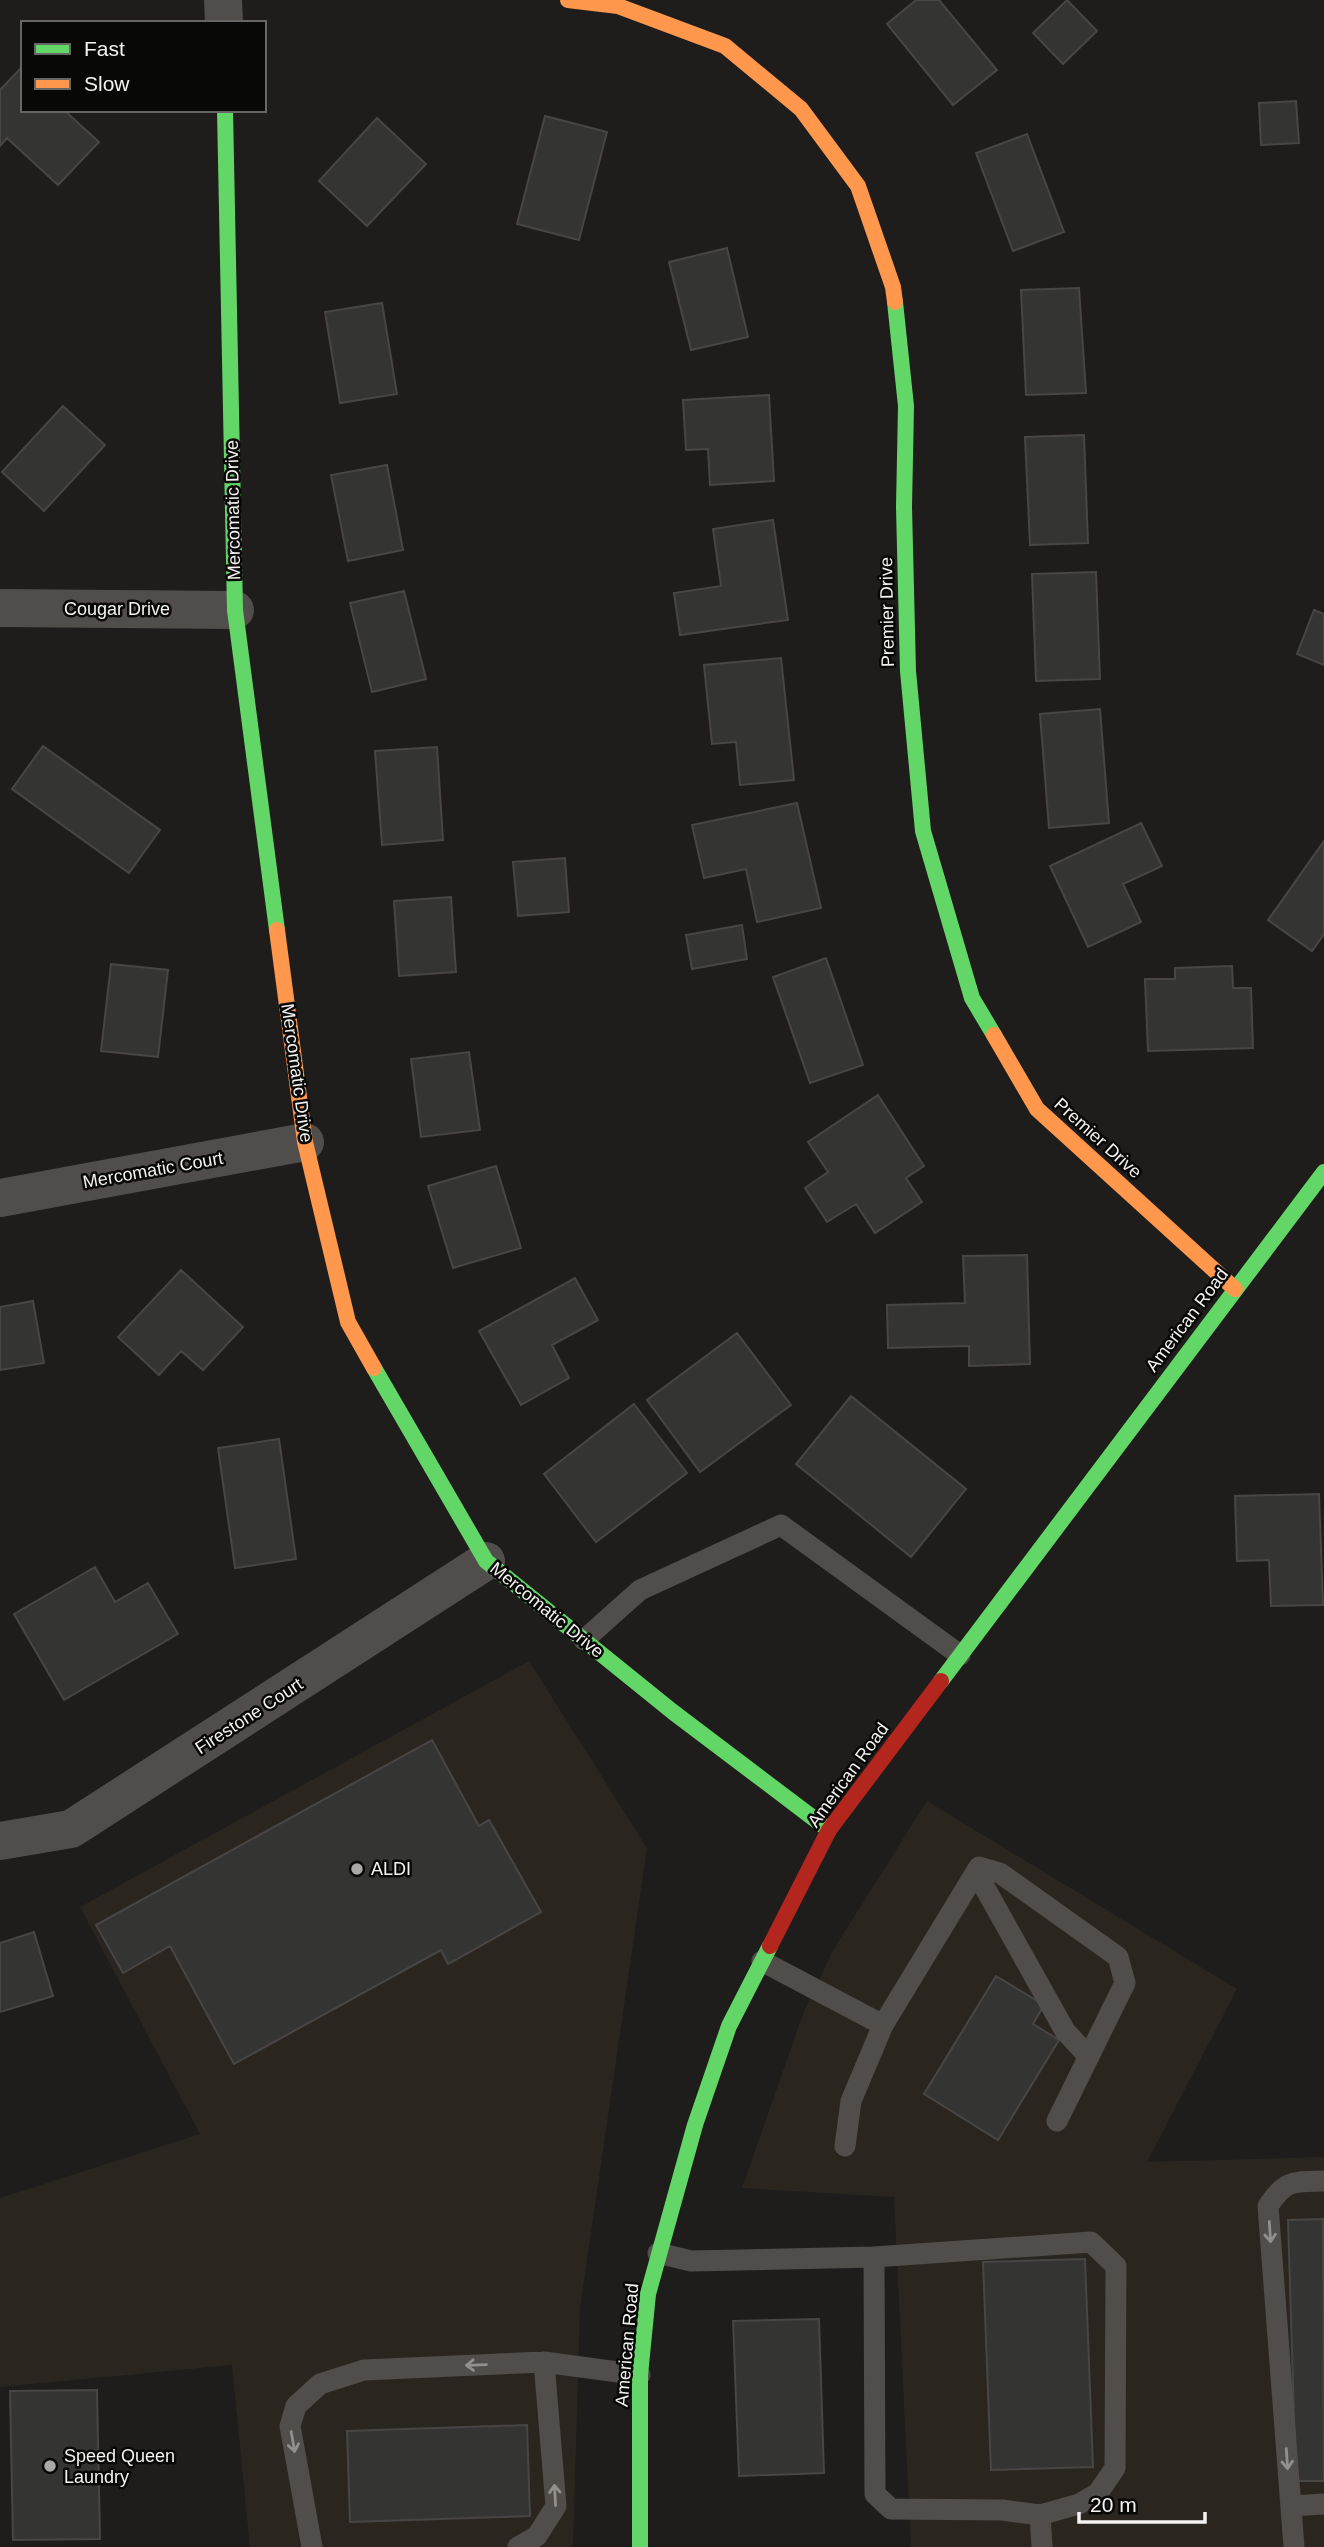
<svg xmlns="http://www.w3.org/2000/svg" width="1324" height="2547" font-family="Helvetica,sans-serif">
<rect width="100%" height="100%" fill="#1e1d1b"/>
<path fill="#2b251f" d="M 529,1661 L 647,1848 L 580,2308 L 573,2543 L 571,2547 L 250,2547 L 232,2365 L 0,2387 L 0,2198 L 200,2134 L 80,1907 Z
M 927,1801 L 1237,1989 L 1147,2162 L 1324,2157 L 1324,2547 L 911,2547 L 894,2197 L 742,2188 L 803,2014 L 833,1950 Z"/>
<path fill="#343432" stroke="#474645" stroke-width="2" d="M 916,0 L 939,0 L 997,70 L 953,105 L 887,24 Z
M 1067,0 L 1097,31 L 1063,64 L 1033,33 Z
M 20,69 L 23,71 L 23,110 L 64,110 L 99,142 L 58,185 L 7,138 L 0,146 L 0,90 Z
M 1296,101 L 1299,143 L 1261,145 L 1259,103 Z
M 545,116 L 607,132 L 579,240 L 517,224 Z
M 377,118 L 426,164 L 367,226 L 319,181 Z
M 1027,134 L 1064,232 L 1013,251 L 976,153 Z
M 727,248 L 748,337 L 691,350 L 669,262 Z
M 1079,288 L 1086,393 L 1026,395 L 1021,290 Z
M 382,303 L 397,394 L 340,403 L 325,312 Z
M 769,395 L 774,481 L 710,485 L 708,449 L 686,450 L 683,400 Z
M 63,406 L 105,445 L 44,511 L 2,472 Z
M 1084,435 L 1088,543 L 1030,545 L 1025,437 Z
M 387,465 L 403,550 L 348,561 L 331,475 Z
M 773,520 L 788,620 L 680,635 L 674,593 L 721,586 L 713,529 Z
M 1096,572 L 1100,679 L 1036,681 L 1032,574 Z
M 404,591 L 426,679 L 372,692 L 350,603 Z
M 1314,610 L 1324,614 L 1324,665 L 1297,654 Z
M 781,658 L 794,780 L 740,785 L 736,742 L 712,744 L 704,665 Z
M 1100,709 L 1109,823 L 1049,828 L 1040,714 Z
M 43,746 L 160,830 L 129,873 L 12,789 Z
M 437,747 L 443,840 L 382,845 L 375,751 Z
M 797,803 L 821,908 L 757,922 L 746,869 L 704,878 L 692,825 Z
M 1141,823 L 1162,866 L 1123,884 L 1141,922 L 1088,947 L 1050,866 Z
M 1324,841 L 1324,934 L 1312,951 L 1268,920 Z
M 565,858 L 569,912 L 518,916 L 513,862 Z
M 451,897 L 456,972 L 399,976 L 394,901 Z
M 742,925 L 747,959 L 692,969 L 686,935 Z
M 826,958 L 863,1065 L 810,1083 L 773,977 Z
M 111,964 L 168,970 L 158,1057 L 101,1051 Z
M 1232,966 L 1233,988 L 1251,988 L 1253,1048 L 1148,1051 L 1145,979 L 1175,979 L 1175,968 Z
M 469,1052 L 480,1130 L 421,1137 L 411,1059 Z
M 878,1095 L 924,1166 L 906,1178 L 922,1202 L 875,1233 L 856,1204 L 827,1222 L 805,1188 L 828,1172 L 808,1142 Z
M 496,1166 L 521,1248 L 453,1268 L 428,1186 Z
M 1027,1255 L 1030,1364 L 969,1366 L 969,1346 L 888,1348 L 887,1305 L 965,1303 L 963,1256 Z
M 181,1270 L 243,1327 L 203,1370 L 181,1351 L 159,1375 L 118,1337 Z
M 575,1278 L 598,1320 L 552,1345 L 569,1378 L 521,1405 L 479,1331 Z
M 33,1301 L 44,1363 L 0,1370 L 0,1307 Z
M 737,1333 L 791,1405 L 700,1472 L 647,1400 Z
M 851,1396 L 966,1489 L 911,1557 L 796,1464 Z
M 634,1404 L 687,1473 L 596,1542 L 544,1474 Z
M 279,1439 L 296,1559 L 235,1568 L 218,1448 Z
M 1319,1494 L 1323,1605 L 1271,1606 L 1269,1560 L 1237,1561 L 1235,1496 Z
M 95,1567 L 115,1602 L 148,1583 L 178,1634 L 64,1700 L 14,1614 Z
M 432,1740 L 479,1826 L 489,1820 L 541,1912 L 448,1964 L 441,1950 L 234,2064 L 170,1946 L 123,1973 L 96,1925 Z
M 34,1932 L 53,1996 L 0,2012 L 0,1943 Z
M 996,1976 L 1044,2005 L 1033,2024 L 1059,2040 L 998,2140 L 924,2094 Z
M 1323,2219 L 1324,2481 L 1296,2481 L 1288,2220 Z
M 1085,2259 L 1093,2467 L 991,2470 L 983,2262 Z
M 819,2319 L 824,2473 L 739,2476 L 733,2321 Z
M 97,2390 L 100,2539 L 13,2540 L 10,2391 Z
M 527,2425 L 530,2516 L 350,2522 L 347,2431 Z"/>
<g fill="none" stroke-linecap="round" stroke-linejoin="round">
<path stroke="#514d4b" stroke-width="21" d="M 584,1640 L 640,1590 L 781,1525 L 960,1655
M 976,1872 L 1065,2031 L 1089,2057
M 762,1961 L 883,2025 L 979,1867 L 1000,1873 L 1118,1957 L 1125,1983 L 1057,2121
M 845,2146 L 851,2101 L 883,2025
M 658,2253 L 691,2261 L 874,2257 L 875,2494 L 891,2509 L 1002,2510 L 1040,2515 L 1042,2547
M 874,2257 L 1091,2242 L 1116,2266 L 1115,2468 L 1098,2493 L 1079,2504 L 1040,2515
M 1291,2506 L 1324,2504
M 312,2547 L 290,2426 L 296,2406 L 320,2384 L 364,2370 L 544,2362 L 640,2375
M 518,2547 L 537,2536 L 556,2506 L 544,2362
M 1294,2547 L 1268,2206 C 1286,2179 1293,2182 1324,2181"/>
<path stroke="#514d4b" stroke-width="38" d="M 223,0 L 224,23
M 0,608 L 235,610
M 0,1198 L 305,1142
M 0,1841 L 71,1829 L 486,1561"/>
<path stroke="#63d668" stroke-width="16" d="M 225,110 L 235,610 L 277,930
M 895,302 L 906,406 L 904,507 L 908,671 L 923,831 L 972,998 L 994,1035
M 374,1368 L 486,1561 L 673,1712 L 829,1830
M 941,1681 L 1324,1172
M 640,2547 L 640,2375 L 648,2294 L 695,2125 L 729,2026 L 770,1946"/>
<path stroke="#ff974d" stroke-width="16" d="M 568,0 L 618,6 L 725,46 L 801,109 L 858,186 L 893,287 L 895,302
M 277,930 L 305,1142 L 348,1322 L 374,1368
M 994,1035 L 1037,1109 L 1235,1289"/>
<path stroke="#b3261e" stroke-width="16" d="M 770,1946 L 829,1830 L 941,1681"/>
</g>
<defs><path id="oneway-shaft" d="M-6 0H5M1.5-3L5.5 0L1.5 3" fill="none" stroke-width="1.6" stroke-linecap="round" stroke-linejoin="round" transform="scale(1.75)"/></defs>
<g stroke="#928f8d">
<use href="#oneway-shaft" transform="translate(1270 2232) rotate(86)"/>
<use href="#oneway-shaft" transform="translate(476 2365) rotate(178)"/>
<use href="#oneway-shaft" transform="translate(293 2442) rotate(80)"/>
<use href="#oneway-shaft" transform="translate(1287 2459) rotate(86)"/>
<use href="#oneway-shaft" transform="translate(555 2495) rotate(-93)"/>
</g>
<g fill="#a9a8a6" stroke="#080807" stroke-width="2.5">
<circle cx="357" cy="1869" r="7"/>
<circle cx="50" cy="2466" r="7"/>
</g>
<g text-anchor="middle" stroke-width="5" stroke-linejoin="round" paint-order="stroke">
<g font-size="18" fill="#f4f3f1" stroke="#080807">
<text transform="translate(233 510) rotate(-91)" y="6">Mercomatic Drive</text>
<text x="117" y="615">Cougar Drive</text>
<text transform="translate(887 612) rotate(-91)" y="6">Premier Drive</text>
<text transform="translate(297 1073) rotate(82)" y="6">Mercomatic Drive</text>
<text transform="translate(1098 1138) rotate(42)" y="6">Premier Drive</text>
<text transform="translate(153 1170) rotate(-10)" y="6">Mercomatic Court</text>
<text transform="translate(1187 1320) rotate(-53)" y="6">American Road</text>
<text transform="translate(547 1610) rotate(39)" y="6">Mercomatic Drive</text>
<text transform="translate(249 1716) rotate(-33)" y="6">Firestone Court</text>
<text transform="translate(848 1775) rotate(-54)" y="6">American Road</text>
<text transform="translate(627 2345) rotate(-85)" y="6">American Road</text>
</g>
<g font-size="18" fill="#f4f3f1" stroke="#080807" text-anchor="start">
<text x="371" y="1875">ALDI</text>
<text x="64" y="2462">Speed Queen<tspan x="64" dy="21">Laundry</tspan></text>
</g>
</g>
<rect x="21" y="21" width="245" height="91" fill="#080807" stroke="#666665" stroke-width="2"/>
<rect x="35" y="44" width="35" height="10" fill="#63d668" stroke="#666665" stroke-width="2"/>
<text x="84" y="56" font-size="21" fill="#f4f3f1">Fast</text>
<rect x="35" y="79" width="35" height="10" fill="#ff974d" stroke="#666665" stroke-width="2"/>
<text x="84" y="91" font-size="21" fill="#f4f3f1">Slow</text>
<path d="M1079 2512v10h126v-10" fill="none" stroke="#f4f3f1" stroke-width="3.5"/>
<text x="1090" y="2512" font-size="21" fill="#f4f3f1" stroke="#080807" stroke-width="5" paint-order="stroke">20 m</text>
</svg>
